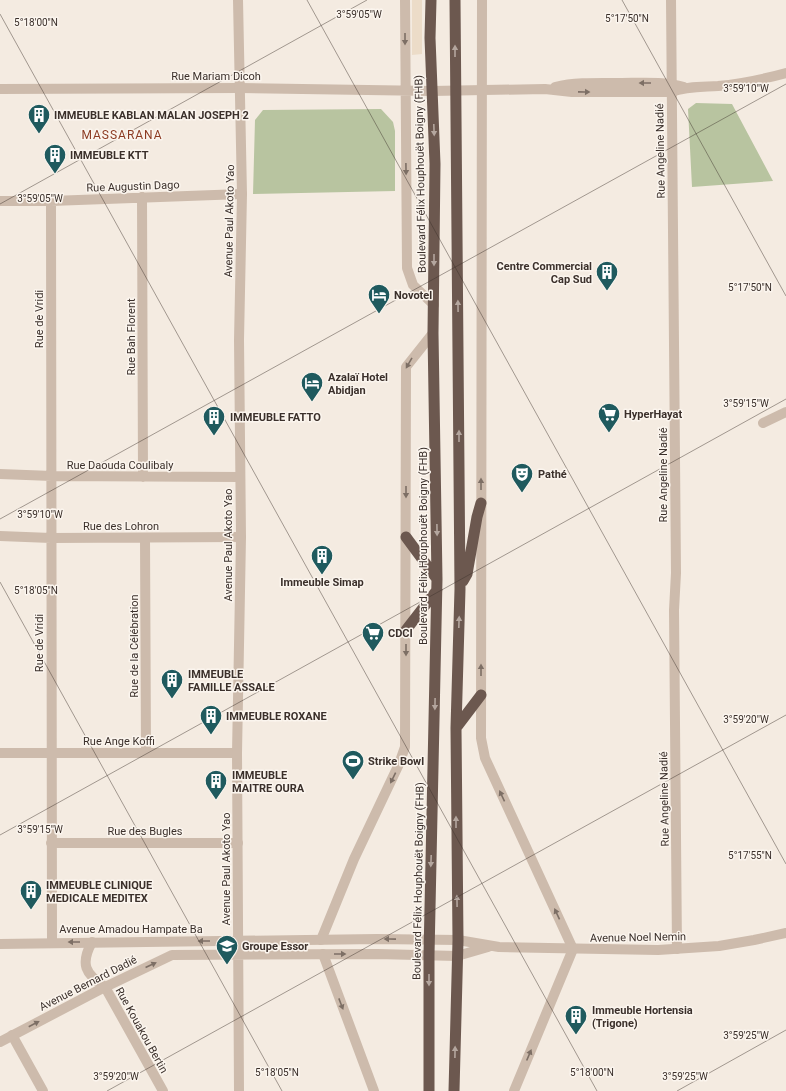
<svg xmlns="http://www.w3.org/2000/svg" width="786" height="1091" font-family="Roboto,sans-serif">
<rect width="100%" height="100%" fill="#f4ebe1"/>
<path fill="#b8c4a0" d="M 696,103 L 732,104 L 773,181 L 692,187 L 688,109 Z
M 381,109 L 393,122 L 395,131 L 395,191 L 253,194 L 255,120 L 263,110 Z"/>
<path fill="#ecdcc8" d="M 412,0 L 422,0 L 422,54 L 412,55 Z"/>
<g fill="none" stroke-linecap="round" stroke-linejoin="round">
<path stroke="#cdbbac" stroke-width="10" d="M 405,0 L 407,268 L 413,285 L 434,305
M 482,0 L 481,738 L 485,758 L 573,949 L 514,1091
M 671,0 L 676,573 L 674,610 L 677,949
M 0,89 L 240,88 L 432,91
M 142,197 L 143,477
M 0,201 L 51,201 L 242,194
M 51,201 L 52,942
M 763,423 L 786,412
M 0,474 L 52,476 L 240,477
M 0,536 L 51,538 L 241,537
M 145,538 L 146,753
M 0,753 L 237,753
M 51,843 L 238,843
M 321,940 L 354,859 L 399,764 L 405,747 L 406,367 L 433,333
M 92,942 C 80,964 85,974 105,987 L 163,1091
M 323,954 L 374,1091
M 12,1035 L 43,1091"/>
<path stroke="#cdbbac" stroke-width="10" d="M 238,0 L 242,194 L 239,340 L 241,537 L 237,753 L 239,1091
M 555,87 C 576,82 598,83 619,83 C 641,83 663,81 684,87
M 432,91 L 545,89 L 572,92 L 671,92 C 687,86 702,87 718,86 C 741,84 764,79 786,73
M 0,944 L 377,939 L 458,940 L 499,947 L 658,950 L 719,946 L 754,940 L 786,933
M 0,1042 L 101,989 L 172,955 L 377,954 L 457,956 L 488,947"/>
<path stroke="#6c584f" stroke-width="11" d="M 406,537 L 437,579
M 463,581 L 467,574 L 477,517 L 481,503
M 406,630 L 437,590
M 456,728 L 481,695
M 429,1091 L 429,955 L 437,579 L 433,333 L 435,164 L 430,38 L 431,0
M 454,1091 L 458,940 L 456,728 L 460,589 L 455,0"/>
</g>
<defs><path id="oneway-solid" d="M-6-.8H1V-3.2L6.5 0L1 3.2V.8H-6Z"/></defs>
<g fill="#7d6f65">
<use href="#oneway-solid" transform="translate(405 39) rotate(90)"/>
<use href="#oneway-solid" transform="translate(645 83) rotate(180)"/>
<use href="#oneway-solid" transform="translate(584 92) rotate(1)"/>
<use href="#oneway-solid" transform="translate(406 169) rotate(89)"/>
<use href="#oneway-solid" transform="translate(409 363) rotate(120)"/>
<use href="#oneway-solid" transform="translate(481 484) rotate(-90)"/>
<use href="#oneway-solid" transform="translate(406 492) rotate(90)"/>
<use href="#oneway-solid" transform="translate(406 650) rotate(90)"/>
<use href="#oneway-solid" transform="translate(481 670) rotate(-90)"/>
<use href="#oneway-solid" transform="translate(393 778) rotate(116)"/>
<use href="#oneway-solid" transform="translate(502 796) rotate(-115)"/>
<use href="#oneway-solid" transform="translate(557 914) rotate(-115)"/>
<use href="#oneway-solid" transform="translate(390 939) rotate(-179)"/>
<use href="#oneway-solid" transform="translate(204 941) rotate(180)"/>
<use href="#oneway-solid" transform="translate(74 942) rotate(180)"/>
<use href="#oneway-solid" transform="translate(340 954)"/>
<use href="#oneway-solid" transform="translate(151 965) rotate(-25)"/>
<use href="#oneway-solid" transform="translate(341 1004) rotate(69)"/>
<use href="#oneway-solid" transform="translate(34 1024) rotate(-28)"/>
<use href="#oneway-solid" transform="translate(529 1055) rotate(-67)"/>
</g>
<g fill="#b4a69e">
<use href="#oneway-solid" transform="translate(455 51) rotate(-90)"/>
<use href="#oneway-solid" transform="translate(434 130) rotate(88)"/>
<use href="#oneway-solid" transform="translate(434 260) rotate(90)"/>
<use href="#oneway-solid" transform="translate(458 306) rotate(-91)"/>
<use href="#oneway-solid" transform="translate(459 436) rotate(-90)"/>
<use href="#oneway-solid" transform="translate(437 530) rotate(89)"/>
<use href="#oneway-solid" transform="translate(459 622) rotate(-88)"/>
<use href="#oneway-solid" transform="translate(435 704) rotate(91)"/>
<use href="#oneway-solid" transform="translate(456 822) rotate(-90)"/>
<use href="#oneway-solid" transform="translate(431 861) rotate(92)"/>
<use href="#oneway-solid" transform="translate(457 901) rotate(-91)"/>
<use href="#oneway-solid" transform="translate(429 980) rotate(90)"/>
<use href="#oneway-solid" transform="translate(455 1052) rotate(-89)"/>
</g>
<path fill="none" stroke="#3b302b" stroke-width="1" stroke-opacity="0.45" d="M 307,0 L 786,864M 622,0 L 786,296M 0,14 L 597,1091M 0,204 L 367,0M 0,519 L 786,84M 0,582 L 282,1091M 0,835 L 786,399M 107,1091 L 786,715M 677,1091 L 786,1030"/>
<defs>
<g id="building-pin" transform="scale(1.15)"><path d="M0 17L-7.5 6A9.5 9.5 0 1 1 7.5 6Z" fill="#1f5a5e" stroke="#fbf5ee"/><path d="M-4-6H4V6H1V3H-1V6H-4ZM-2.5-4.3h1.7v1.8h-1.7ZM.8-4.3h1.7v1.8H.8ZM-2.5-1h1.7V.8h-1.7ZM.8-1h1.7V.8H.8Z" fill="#fff"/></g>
<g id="hotel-pin" transform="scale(1.15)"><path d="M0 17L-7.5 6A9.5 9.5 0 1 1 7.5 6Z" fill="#1f5a5e" stroke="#fbf5ee"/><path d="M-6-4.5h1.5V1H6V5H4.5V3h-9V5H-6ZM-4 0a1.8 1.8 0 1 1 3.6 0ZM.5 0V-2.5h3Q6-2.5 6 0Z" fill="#fff"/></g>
<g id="supermarket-pin" transform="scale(1.15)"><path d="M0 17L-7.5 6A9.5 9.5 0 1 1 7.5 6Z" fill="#1f5a5e" stroke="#fbf5ee"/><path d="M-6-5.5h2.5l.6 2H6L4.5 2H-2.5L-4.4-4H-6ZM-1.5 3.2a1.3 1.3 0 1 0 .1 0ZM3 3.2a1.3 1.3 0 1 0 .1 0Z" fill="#fff"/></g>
<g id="theatre-pin" transform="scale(1.15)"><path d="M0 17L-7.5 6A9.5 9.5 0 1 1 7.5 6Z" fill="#1f5a5e" stroke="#fbf5ee"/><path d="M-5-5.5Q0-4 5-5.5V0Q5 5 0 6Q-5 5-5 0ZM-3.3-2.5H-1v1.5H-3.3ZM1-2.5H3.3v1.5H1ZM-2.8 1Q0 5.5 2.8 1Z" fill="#fff"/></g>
<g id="stadium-pin" transform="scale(1.15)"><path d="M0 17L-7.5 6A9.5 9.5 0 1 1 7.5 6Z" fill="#1f5a5e" stroke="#fbf5ee"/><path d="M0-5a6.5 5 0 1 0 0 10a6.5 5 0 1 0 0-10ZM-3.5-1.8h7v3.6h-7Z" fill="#fff"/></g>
<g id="school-pin" transform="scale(1.15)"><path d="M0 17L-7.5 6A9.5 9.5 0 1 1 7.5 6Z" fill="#1f5a5e" stroke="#fbf5ee"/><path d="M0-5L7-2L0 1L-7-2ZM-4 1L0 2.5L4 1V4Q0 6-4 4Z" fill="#fff"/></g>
</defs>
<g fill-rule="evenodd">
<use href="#building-pin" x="39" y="115"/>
<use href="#building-pin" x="55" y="155"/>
<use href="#building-pin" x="607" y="272"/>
<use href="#hotel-pin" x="379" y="295"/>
<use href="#hotel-pin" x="312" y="383"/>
<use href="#supermarket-pin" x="609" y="414"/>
<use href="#building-pin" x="214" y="417"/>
<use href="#theatre-pin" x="522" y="474"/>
<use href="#building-pin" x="322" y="556"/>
<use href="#supermarket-pin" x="373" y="633"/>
<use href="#building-pin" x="172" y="680"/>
<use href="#building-pin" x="211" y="716"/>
<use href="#stadium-pin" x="353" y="761"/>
<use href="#building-pin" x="216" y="781"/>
<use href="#building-pin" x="31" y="891"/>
<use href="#school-pin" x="227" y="946"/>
<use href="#building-pin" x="576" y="1016"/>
</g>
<g text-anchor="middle" stroke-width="3" stroke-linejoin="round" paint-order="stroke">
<g font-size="11" fill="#3b302b" stroke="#fbf5ee">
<text x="216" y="80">Rue Mariam Dicoh</text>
<text transform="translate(660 151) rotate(-91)" y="4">Rue Angeline Nadié</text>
<text transform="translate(420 174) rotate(-91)" y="4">Boulevard Félix Houphouët Boigny (FHB)</text>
<text transform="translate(133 186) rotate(-2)" y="4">Rue Augustin Dago</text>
<text transform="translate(229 221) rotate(-89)" y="4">Avenue Paul Akoto Yao</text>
<text transform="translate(39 319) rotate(-90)" y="4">Rue de Vridi</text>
<text transform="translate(131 337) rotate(-90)" y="4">Rue Bah Florent</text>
<text x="120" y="469">Rue Daouda Coulibaly</text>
<text transform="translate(663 475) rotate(-90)" y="4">Rue Angeline Nadié</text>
<text x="121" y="530">Rue des Lohron</text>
<text transform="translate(228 545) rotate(-90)" y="4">Avenue Paul Akoto Yao</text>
<text transform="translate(423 546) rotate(-90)" y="4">Boulevard Félix Houphouët Boigny (FHB)</text>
<text transform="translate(39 643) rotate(-90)" y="4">Rue de Vridi</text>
<text transform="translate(134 646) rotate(-90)" y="4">Rue de la Célébration</text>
<text x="119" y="745">Rue Ange Koffi</text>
<text transform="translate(664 799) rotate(-91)" y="4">Rue Angeline Nadié</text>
<text x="145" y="835">Rue des Bugles</text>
<text transform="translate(226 869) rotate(-90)" y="4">Avenue Paul Akoto Yao</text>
<text transform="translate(418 881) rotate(-89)" y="4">Boulevard Félix Houphouët Boigny (FHB)</text>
<text x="131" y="933">Avenue Amadou Hampate Ba</text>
<text transform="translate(638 937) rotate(-1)" y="4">Avenue Noel Nemin</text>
<text transform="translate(88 983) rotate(-27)" y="4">Avenue Bernard Dadié</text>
<text transform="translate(142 1030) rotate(61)" y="4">Rue Kouakou Bertin</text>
</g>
<g font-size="11" font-weight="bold" fill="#3b302b" stroke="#fbf5ee" text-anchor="start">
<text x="54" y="119">IMMEUBLE KABLAN MALAN JOSEPH 2</text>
<text x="70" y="159">IMMEUBLE KTT</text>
<text x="592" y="270" text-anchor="end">Centre Commercial<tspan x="592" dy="13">Cap Sud</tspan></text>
<text x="394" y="299">Novotel</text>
<text x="328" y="381">Azalaï Hotel<tspan x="328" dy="13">Abidjan</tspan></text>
<text x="624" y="418">HyperHayat</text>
<text x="230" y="421">IMMEUBLE FATTO</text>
<text x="538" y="478">Pathé</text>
<text x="322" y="586" text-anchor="middle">Immeuble Simap</text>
<text x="388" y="637">CDCI</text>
<text x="188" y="678">IMMEUBLE<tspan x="188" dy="13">FAMILLE ASSALE</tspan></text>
<text x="226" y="720">IMMEUBLE ROXANE</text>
<text x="368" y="765">Strike Bowl</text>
<text x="232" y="779">IMMEUBLE<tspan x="232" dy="13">MAITRE OURA</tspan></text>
<text x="46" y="889">IMMEUBLE CLINIQUE<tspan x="46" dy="13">MEDICALE MEDITEX</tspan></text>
<text x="242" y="950">Groupe Essor</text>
<text x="592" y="1014">Immeuble Hortensia<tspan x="592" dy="13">(Trigone)</tspan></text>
</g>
<g font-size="12" letter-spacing="1" fill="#8c3b22" stroke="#fbf5ee">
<text x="122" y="139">MASSARANA</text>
</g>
</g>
<g font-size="10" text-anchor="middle" fill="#3b302b" stroke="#fbf5ee" stroke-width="3" stroke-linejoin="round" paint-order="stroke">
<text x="359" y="18">3°59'05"W</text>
<text x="627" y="22">5°17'50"N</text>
<text x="36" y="26">5°18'00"N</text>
<text x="746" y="92">3°59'10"W</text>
<text x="40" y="202">3°59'05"W</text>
<text x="750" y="291">5°17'50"N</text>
<text x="746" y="407">3°59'15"W</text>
<text x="40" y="518">3°59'10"W</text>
<text x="36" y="594">5°18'05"N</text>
<text x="746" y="723">3°59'20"W</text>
<text x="40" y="833">3°59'15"W</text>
<text x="750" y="859">5°17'55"N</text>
<text x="746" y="1039">3°59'25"W</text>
<text x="277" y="1076">5°18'05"N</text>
<text x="592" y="1076">5°18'00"N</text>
<text x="116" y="1080">3°59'20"W</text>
<text x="685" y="1080">3°59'25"W</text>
</g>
</svg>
